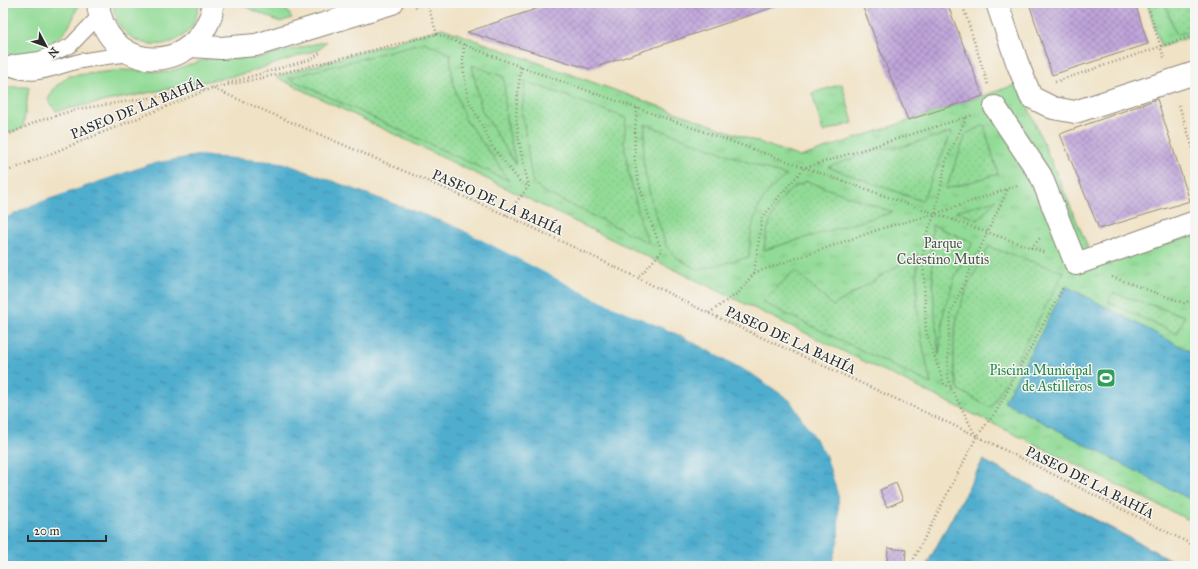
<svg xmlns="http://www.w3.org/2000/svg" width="1198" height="569" font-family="'IM FELL Great Primer',serif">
<defs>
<pattern id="park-tufts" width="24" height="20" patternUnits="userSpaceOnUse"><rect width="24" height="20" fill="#92db96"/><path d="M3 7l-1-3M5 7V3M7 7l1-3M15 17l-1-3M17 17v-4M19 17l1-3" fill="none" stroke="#7ebc81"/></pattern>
<pattern id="garden-dots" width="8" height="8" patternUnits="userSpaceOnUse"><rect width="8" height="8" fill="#92db96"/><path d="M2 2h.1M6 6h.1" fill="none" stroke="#7ebc81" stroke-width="1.8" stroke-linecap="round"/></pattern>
<pattern id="water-ripples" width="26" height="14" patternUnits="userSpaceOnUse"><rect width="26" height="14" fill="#50adce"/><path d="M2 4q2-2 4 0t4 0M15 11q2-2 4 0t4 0" fill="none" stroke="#438da7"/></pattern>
<pattern id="building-cross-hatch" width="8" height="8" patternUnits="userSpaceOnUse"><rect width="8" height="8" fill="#bea3d9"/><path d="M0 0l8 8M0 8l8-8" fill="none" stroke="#9b85b0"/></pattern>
</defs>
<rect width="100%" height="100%" fill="#f6f6f2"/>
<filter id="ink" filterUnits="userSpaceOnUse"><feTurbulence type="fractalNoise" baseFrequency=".025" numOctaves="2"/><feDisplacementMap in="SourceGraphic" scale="8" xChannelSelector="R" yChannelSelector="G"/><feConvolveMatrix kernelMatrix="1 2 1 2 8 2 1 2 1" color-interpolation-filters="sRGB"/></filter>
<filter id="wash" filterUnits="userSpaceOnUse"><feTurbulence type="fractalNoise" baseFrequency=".012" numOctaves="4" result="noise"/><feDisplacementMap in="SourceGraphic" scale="16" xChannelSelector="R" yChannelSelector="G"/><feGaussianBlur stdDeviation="0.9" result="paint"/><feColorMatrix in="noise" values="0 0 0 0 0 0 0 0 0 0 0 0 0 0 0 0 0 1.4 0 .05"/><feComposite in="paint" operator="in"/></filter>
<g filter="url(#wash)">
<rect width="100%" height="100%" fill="#f0e2c5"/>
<path fill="#92db96" stroke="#5e8360" d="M 3,3 L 78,3 L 78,6 C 75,12 73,20 69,26 C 57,45 25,60 3,53 Z
M 113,3 L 199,3 C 198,12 196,19 192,26 C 176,51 136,50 120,26 C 115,19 114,11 113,3 Z
M 237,3 L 282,3 L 292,18 L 280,22 Z
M 327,41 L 320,49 L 243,74 L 56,111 L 48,100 L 55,87 L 69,76 L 122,70 L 167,72 L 210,58 L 258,58 Z
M 3,87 L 29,87 L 23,128 L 3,134 Z"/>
<path fill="url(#park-tufts)" stroke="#5e8360" d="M 1147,3 L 1195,3 L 1195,35 L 1161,47 Z
M 442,28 L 800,157 L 1018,84 L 1096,266 L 1195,235 L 1195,523 L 1008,431 L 276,77 Z
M 842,84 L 853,123 L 823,132 L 812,93 Z"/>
<path fill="url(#garden-dots)" stroke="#5e8360" d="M 1165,3 L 1195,3 L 1195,29 L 1176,35 Z
M 424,42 L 450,54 L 453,84 L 465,119 L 493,157 L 509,181 L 288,78 Z
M 472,65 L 504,77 L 506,119 L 516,165 L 481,109 Z
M 525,81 L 626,118 L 624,143 L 628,170 L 641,223 L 649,243 L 542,191 L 532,181 L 522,111 Z
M 645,124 L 786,176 C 757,196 750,223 749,257 L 698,270 L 677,258 L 667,248 L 651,200 L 643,161 Z
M 984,125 L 998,174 L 946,189 L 966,134 Z
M 952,132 L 922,201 L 828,167 L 881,149 L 900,147 Z
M 806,181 L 893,212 L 764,250 C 766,228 774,204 792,189 C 796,186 802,184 806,181 Z
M 996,200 L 978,220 L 956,211 Z
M 932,225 L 973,242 L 955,277 L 944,310 L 939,355 C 934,311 931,268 932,225 Z
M 989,247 L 1064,272 L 991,408 L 959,390 C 955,379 954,369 954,357 C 952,311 968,285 989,247 Z
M 917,254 L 917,305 L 922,342 L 931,384 L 762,302 L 795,270 L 833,306 Z
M 1113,293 L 1185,316 L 1177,334 L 1108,302 Z"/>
<path fill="url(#water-ripples)" stroke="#3e6c7c" d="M 197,155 L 282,162 L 455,226 L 623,309 L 682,336 L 754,375 L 790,400 L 826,455 L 839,497 L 839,539 L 831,566 L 3,566 L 3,219 L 34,204 L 149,164 Z
M 1066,286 L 1195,354 L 1195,502 L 1004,402 Z
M 983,460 L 1175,562 L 1173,566 L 926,566 Z"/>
<path fill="#f0e2c5" d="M 197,153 L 283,161 L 455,224 L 624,307 L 683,334 L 755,373 L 791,399 L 828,455 L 841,497 L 841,540 L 833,566 L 831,566 L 839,539 L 839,497 L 826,455 L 790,400 L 754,375 L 682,336 L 594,298 L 455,226 L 282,162 L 197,155 L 149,164 L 34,204 L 3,219 L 3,216 L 33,202 L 148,162 Z"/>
<g id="blocks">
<path fill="url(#building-cross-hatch)" d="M 554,3 L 786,3 L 590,69 L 467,32 Z
M 861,3 L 947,3 L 983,96 L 908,120 Z
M 1029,3 L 1135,3 L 1148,44 L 1052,75 Z
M 1157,99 L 1190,201 L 1099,229 L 1060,134 Z
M 896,483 L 903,500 L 887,507 L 880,490 Z
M 888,548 L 906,550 L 905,566 L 887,566 Z"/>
</g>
</g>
<g filter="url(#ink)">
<use href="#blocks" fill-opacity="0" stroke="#8e8678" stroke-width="1"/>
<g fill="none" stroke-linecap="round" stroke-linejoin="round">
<g stroke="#8e8678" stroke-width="16">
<path id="service" d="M 3,66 L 16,62 L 40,59 L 70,46 L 99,16
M 4,66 C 34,80 48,69 76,62 C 94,58 113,56 132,54"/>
</g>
<g stroke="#8e8678" stroke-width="24">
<path id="pedestrian" d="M 995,107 L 1041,176 L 1076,264 L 1195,222"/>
</g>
<g stroke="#8e8678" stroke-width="24">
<path id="minor" d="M 98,3 C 104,69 186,79 210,18 C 212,14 212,8 213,3
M 997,3 L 1017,62 L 1031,97 L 1053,108 L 1075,112 L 1195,73
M 191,46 L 221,48 L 256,45 L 392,3"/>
</g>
<path stroke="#8e8678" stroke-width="2.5" stroke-dasharray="1 3" stroke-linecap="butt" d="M 427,3 L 437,34 L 521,67 L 1046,253
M 962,3 L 988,85
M 1147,3 L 1164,58
M 415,7 L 428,3
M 464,44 L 463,66 L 468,98 L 492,146 L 521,183 L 529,186
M 1055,82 L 1195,35
M 228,83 L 312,59 L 321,52
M 212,88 L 258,79 L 437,34
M 1179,105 L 1195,155
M 637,108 C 635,129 633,149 636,169 C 641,197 652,225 662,251 L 638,278
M 3,137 L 38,121 L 78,109 L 207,89
M 3,173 L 212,88 L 506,215 L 638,278 L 708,313 L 977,436 L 1195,546
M 506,215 L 529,186 C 524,166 519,146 517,125 C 515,107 519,86 521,67
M 1031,248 L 1040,238
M 754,273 L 886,227 L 935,214 L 1018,185
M 1112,277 L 1184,303 L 1195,299
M 709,313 L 739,292 L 754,273 L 762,218 L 782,193 L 804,168 L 973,115
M 951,388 L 944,384 L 926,332 L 923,254 L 926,235 L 935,214 L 946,161 L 967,116
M 976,436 L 951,388 L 948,377 L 948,342 L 951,312 L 987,233 L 1008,189
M 910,566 L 977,436 L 996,412 L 1064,286"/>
<use href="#service" stroke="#fff" stroke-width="14"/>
<use href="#pedestrian" stroke="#fff" stroke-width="22"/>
<use href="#minor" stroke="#fff" stroke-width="22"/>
</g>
</g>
<defs>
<g id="stadium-square" transform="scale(1)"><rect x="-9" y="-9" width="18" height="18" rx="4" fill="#2e9e5b" stroke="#f6f6f2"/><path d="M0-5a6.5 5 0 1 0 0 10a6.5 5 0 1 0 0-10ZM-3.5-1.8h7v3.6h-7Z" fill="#fff"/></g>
</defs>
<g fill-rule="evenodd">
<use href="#stadium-square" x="1106" y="378"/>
</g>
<g text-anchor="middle" stroke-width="3" stroke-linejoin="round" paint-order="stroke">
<g font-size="14" fill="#2b2b2b" stroke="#f6f6f2">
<text transform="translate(137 108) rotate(-22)" y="5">PASEO DE LA BAHÍA</text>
<text transform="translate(498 202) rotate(24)" y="5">PASEO DE LA BAHÍA</text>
<text transform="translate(791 340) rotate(25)" y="5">PASEO DE LA BAHÍA</text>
<text transform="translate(1090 482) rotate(27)" y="5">PASEO DE LA BAHÍA</text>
</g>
<g font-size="14" fill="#455746" stroke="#f6f6f2">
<text x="943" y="248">Parque<tspan x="943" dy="16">Celestino Mutis</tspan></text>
</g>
<g font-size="14" fill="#27864d" stroke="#f6f6f2" text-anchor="end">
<text x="1092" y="375">Piscina Municipal<tspan x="1092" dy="16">de Astilleros</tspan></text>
</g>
</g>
<rect width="1198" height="569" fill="none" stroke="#f6f6f2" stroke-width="16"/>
<g transform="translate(46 46) rotate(131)" stroke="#f6f6f2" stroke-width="3" paint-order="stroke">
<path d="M0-3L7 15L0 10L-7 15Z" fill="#2b2b2b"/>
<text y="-6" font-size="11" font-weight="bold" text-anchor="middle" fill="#2b2b2b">N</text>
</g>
<path d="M28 535v6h78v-6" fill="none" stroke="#2b2b2b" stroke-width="2"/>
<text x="34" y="535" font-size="12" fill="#2b2b2b" stroke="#f6f6f2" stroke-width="3" paint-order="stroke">20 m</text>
</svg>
